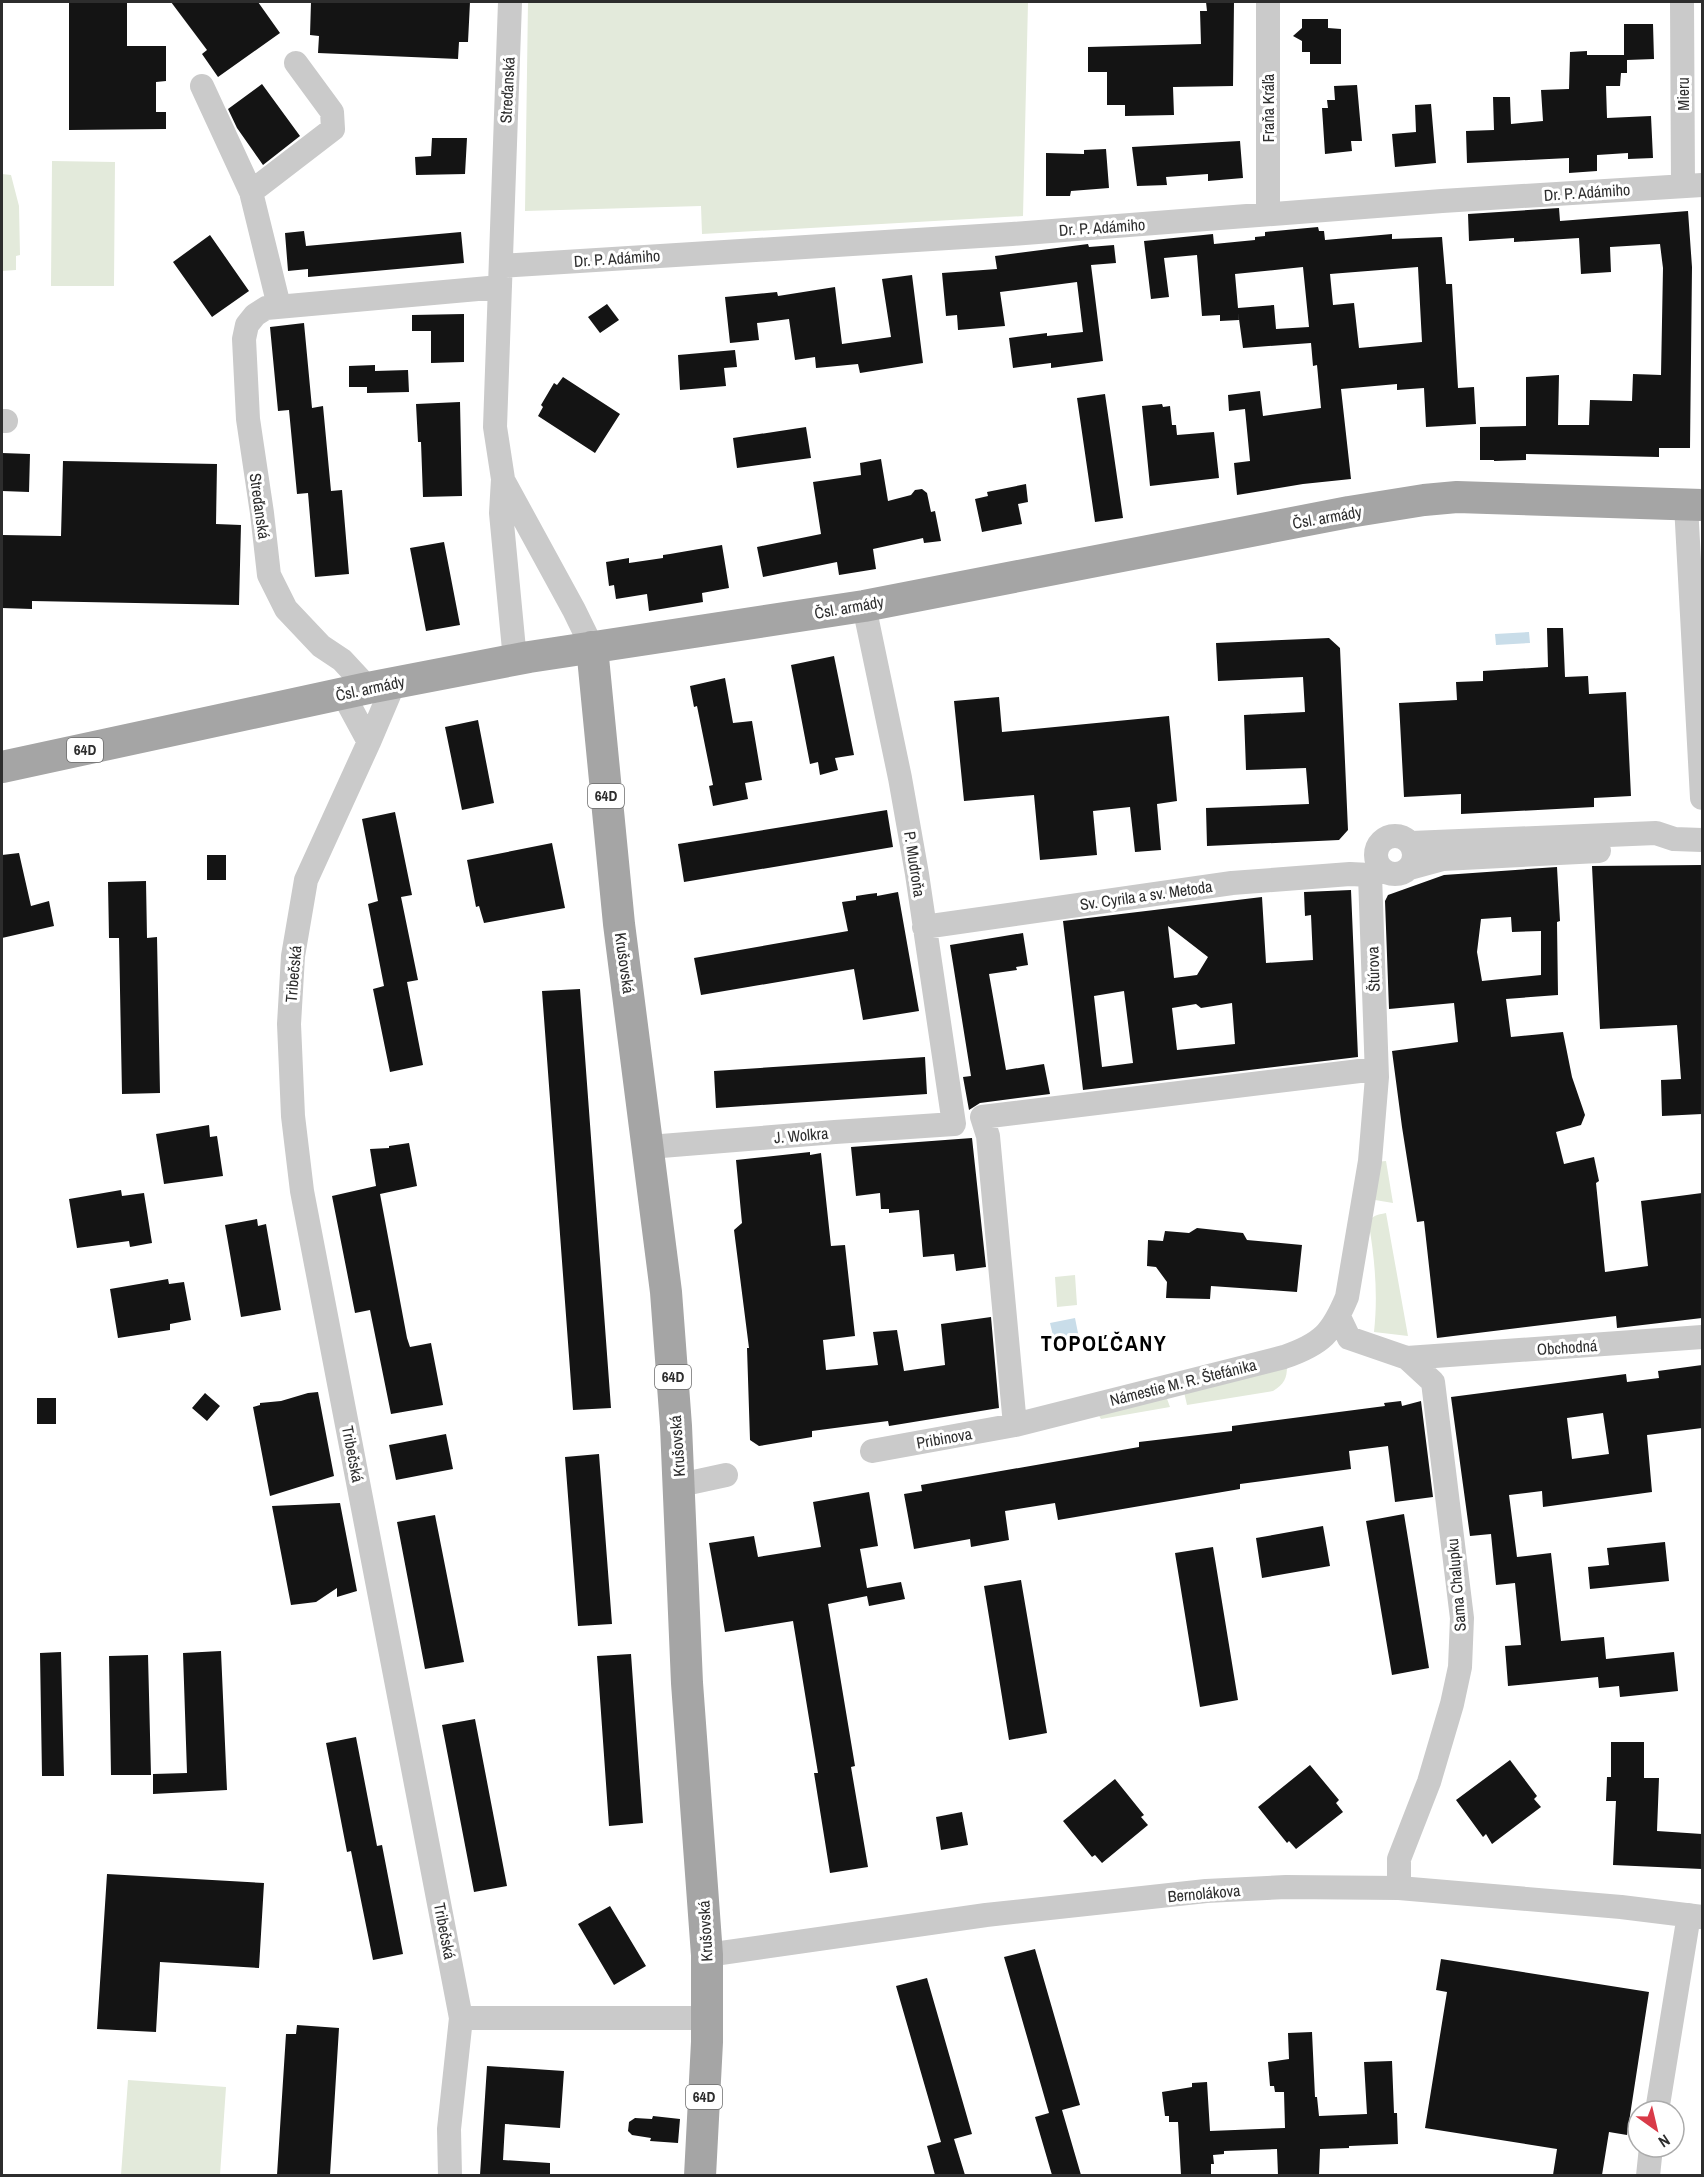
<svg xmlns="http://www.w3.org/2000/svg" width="1704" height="2177" font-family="'Archivo Narrow',sans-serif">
<rect width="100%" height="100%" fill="#fff"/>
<path fill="#e3eadb" d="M 528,2 L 1028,2 L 1023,216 L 702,234 L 701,206 L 525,211 Z
M 52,161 L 115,162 L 114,286 L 51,286 Z
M 2,174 L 11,175 L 19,206 L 20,255 L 16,256 L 16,270 L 2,271 Z
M 1386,1161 L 1393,1203 L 1369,1199 L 1375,1162 Z
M 1386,1213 L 1408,1336 L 1374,1332 C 1378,1296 1375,1261 1369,1225 C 1371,1215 1377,1215 1386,1213 Z
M 1075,1275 L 1077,1305 L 1057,1307 L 1055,1277 Z
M 1287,1366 C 1287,1379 1284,1384 1273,1391 L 1187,1405 L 1184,1392 Z
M 1166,1396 L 1170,1407 L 1101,1419 L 1098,1414 Z
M 128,2080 L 226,2087 L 220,2175 L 121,2175 Z"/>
<path fill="#c9dde9" d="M 1529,632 L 1530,643 L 1496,645 L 1495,634 Z
M 1075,1318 L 1080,1343 L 1056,1348 L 1050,1323 Z"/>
<path fill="#141414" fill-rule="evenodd" d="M 69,2 L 127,2 L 127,46 L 166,46 L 166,81 L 156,82 L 156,112 L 166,112 L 166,129 L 69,130 Z
M 171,2 L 258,2 L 280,33 L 218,77 L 202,54 L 207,50 Z
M 311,2 L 470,2 L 468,42 L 459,42 L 458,59 L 318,53 L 319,36 L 310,35 Z
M 1206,2 L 1234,2 L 1233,86 L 1173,87 L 1174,115 L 1125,116 L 1125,105 L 1107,105 L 1107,72 L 1088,72 L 1088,47 L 1201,44 L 1200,11 L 1207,11 Z
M 1302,19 L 1328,19 L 1328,28 L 1341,29 L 1341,64 L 1310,64 L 1310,52 L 1302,52 L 1302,41 L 1293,36 L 1302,28 Z
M 1624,24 L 1653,24 L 1654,59 L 1627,60 L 1627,73 L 1621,73 L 1620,86 L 1606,86 L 1607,118 L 1651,116 L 1653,158 L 1628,159 L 1628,153 L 1597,155 L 1597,171 L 1569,173 L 1569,158 L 1467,163 L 1466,131 L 1494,130 L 1493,97 L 1510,97 L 1511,124 L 1543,121 L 1541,90 L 1569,89 L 1570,52 L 1587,51 L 1587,55 L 1624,55 Z
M 262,84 L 300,136 L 263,165 L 237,128 L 228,109 Z
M 1357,85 L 1362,141 L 1351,141 L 1352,151 L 1325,154 L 1322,108 L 1328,108 L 1327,100 L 1335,100 L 1334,86 Z
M 1431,104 L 1436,163 L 1395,167 L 1392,134 L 1416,132 L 1415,105 Z
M 432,138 L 467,138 L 465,174 L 416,175 L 415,157 L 431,156 Z
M 1240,141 L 1243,178 L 1208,181 L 1208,174 L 1166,177 L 1167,185 L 1137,186 L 1132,147 Z
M 1106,149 L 1109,188 L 1071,191 L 1070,196 L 1046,196 L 1046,153 L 1084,154 L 1084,150 Z
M 1559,208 L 1560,221 L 1688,211 L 1692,267 L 1690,448 L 1659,448 L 1659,457 L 1526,454 L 1526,460 L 1494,461 L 1494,460 L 1480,460 L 1480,427 L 1526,426 L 1526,377 L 1559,375 L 1558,425 L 1589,425 L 1590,400 L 1632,401 L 1633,374 L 1661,375 L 1663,268 L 1660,244 L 1610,247 L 1611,272 L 1581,274 L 1579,238 L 1514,242 L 1514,238 L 1469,241 L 1468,214 Z
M 1318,227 L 1319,231 L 1324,231 L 1325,240 L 1392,234 L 1392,239 L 1442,237 L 1446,284 L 1452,284 L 1458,388 L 1474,387 L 1476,424 L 1426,427 L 1424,388 L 1397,390 L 1397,384 L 1341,389 L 1351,479 L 1303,484 L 1237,495 L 1234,463 L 1250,461 L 1245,409 L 1229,411 L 1228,395 L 1260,391 L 1263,416 L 1321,408 L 1317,365 L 1313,366 L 1311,343 L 1243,348 L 1238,312 L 1239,320 L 1220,321 L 1220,315 L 1202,316 L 1197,255 L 1164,258 L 1169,297 L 1151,299 L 1144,241 L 1213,234 L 1214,244 L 1255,240 L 1255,237 L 1265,236 L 1265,232 ZM 1303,267 L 1309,327 L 1276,329 L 1274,305 L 1238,308 L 1235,274 ZM 1418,267 L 1422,342 L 1359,348 L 1354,303 L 1333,305 L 1330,274 Z
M 304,231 L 306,246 L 461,232 L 464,263 L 308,277 L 308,269 L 288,271 L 285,233 Z
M 210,235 L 249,291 L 212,317 L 173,262 Z
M 1088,244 L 1089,247 L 1114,245 L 1116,263 L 1091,265 L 1103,361 L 1051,368 L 1051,363 L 1013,368 L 1009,338 L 1047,333 L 1047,336 L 1083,332 L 1077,282 L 1000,292 L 1005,326 L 958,330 L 957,315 L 946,316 L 942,273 L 997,269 L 995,256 Z
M 912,275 L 923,363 L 860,373 L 858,364 L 816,368 L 815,357 L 795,360 L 789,319 L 757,323 L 759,340 L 730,343 L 725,297 L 777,292 L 778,296 L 835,287 L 842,344 L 891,337 L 882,279 Z
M 607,304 L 619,320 L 600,333 L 588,317 Z
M 464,314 L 464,362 L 431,363 L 431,331 L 412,331 L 412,315 Z
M 304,323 L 312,408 L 323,406 L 331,491 L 342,490 L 349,574 L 315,577 L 308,493 L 297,494 L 289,410 L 278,411 L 270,327 Z
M 735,350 L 737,367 L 724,368 L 726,386 L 680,390 L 678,355 Z
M 375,365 L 375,371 L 408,370 L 409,392 L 367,393 L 367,387 L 349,387 L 349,366 Z
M 563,377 L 620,414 L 595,453 L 538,416 L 543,407 L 541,405 L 554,383 L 557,385 Z
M 1105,394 L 1123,518 L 1095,522 L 1077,398 Z
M 460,402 L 462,496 L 423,497 L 421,442 L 418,442 L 416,404 Z
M 1162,404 L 1163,407 L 1170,406 L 1172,425 L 1176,425 L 1177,435 L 1214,432 L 1219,478 L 1150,486 L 1142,406 Z
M 806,427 L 811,458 L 737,468 L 733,438 Z
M 2,453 L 30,454 L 29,492 L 2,491 Z
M 881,459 L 888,501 L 911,495 L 915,490 L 922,489 L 927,493 L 931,512 L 935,511 L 941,541 L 924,543 L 923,538 L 873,549 L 876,569 L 839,575 L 837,562 L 763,577 L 757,547 L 821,534 L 813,482 L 861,475 L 860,463 Z
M 63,461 L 217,464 L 216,524 L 241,525 L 239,605 L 32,601 L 32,609 L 2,608 L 2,535 L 61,536 Z
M 1026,484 L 1028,502 L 1018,504 L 1022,524 L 982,532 L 975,499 L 988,496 L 987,492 Z
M 444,542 L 460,625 L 426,631 L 410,548 Z
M 722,545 L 729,588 L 702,593 L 703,602 L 649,611 L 647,594 L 616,599 L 614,585 L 609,586 L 606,562 L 629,558 L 629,563 L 663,558 L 663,555 L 670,554 Z
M 1547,628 L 1563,628 L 1565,677 L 1588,676 L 1589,694 L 1626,692 L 1631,796 L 1594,798 L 1594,807 L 1461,814 L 1461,794 L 1404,797 L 1399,703 L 1457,700 L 1456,682 L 1483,681 L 1483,671 L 1548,667 Z
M 1329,638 L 1340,648 L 1348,830 L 1339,840 L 1207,846 L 1206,808 L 1309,804 L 1306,768 L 1246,770 L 1244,715 L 1305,712 L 1303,677 L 1218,681 L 1216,643 Z
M 834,656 L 854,755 L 835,758 L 838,770 L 820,775 L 818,762 L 810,764 L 791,665 Z
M 725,678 L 733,723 L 752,721 L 762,780 L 745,783 L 748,799 L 713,806 L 709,786 L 713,785 L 697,706 L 694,707 L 690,686 Z
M 999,697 L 1002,732 L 1169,716 L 1177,801 L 1157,804 L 1161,850 L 1135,852 L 1130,807 L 1093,811 L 1097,855 L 1040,860 L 1034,795 L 964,801 L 954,701 Z
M 478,720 L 494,803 L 462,810 L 445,727 Z
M 887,810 L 893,847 L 684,882 L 678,844 Z
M 395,812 L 412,895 L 401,897 L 418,980 L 407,982 L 423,1065 L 390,1072 L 373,989 L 384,986 L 368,904 L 378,901 L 362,819 Z
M 552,843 L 565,908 L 484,923 L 479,906 L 476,907 L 467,860 Z
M 19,853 L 31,906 L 49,901 L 54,926 L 2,938 L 2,855 Z
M 207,855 L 226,855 L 226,880 L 207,880 Z
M 1701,865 L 1702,904 L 1702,1114 L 1662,1116 L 1661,1080 L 1681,1079 L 1677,1025 L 1600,1029 L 1592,866 Z
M 1557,867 L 1560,921 L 1557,922 L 1558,995 L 1506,999 L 1511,1037 L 1563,1032 L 1572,1077 L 1585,1115 L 1581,1125 L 1556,1132 L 1564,1164 L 1594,1157 L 1599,1181 L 1596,1183 L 1605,1272 L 1648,1266 L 1641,1201 L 1702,1193 L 1702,1318 L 1617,1328 L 1616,1316 L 1437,1338 L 1424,1221 L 1417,1222 L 1402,1127 L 1392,1051 L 1458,1042 L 1454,1003 L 1389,1009 L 1385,901 L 1388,895 L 1444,875 ZM 1511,917 L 1512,932 L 1541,931 L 1541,975 L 1482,981 L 1477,952 L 1481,919 Z
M 146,881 L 147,938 L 157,937 L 160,1093 L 122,1094 L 119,938 L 109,938 L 108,882 Z
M 1351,890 L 1358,1057 L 1083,1090 L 1063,921 L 1262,897 L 1266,963 L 1313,960 L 1311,915 L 1305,916 L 1304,892 ZM 1168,926 L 1208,957 L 1197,975 L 1174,978 ZM 1124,991 L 1133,1063 L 1102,1067 L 1094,996 ZM 1232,1003 L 1235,1044 L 1177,1050 L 1172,1008 L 1196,1004 L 1201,1008 Z
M 898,892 L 919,1011 L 863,1020 L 854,969 L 701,995 L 694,958 L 848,931 L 842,902 L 856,900 L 856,896 L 869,894 L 877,893 L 877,896 Z
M 1023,933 L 1028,965 L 1016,967 L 1017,970 L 989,974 L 1006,1070 L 1044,1064 L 1050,1094 L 980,1103 L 969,1110 L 963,1077 L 971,1076 L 950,945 Z
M 580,989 L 611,1408 L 573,1410 L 542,991 Z
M 925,1057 L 927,1094 L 716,1108 L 714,1071 Z
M 209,1125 L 210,1137 L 217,1136 L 223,1176 L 164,1184 L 156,1134 Z
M 972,1138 L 986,1267 L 956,1271 L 954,1254 L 923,1257 L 919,1210 L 889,1213 L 889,1209 L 881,1209 L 880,1193 L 856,1196 L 851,1147 Z
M 409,1143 L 417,1186 L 380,1194 L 407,1338 L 410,1347 L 431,1343 L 443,1405 L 391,1414 L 370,1310 L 355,1313 L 332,1196 L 376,1186 L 370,1149 L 389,1148 L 389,1146 Z
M 810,1152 L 810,1155 L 821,1153 L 831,1246 L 845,1245 L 855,1336 L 823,1340 L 826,1370 L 878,1365 L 873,1332 L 897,1330 L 904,1371 L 945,1365 L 941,1324 L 991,1317 L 999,1408 L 889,1426 L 888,1421 L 812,1431 L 812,1437 L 759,1446 L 750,1440 L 747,1348 L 749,1348 L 734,1230 L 742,1223 L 736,1160 Z
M 121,1190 L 122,1196 L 144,1193 L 152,1243 L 130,1247 L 129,1241 L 77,1248 L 69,1199 Z
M 257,1219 L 258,1226 L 266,1224 L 281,1310 L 241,1317 L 225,1225 Z
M 1197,1228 L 1243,1233 L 1247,1240 L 1302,1245 L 1297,1292 L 1211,1286 L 1210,1299 L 1166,1298 L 1167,1282 L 1156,1267 L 1147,1266 L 1148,1240 L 1163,1241 L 1165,1231 L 1189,1233 Z
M 168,1279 L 169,1284 L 184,1282 L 191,1320 L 170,1324 L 170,1330 L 118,1338 L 110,1289 Z
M 1702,1365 L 1702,1428 L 1647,1435 L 1652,1492 L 1543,1507 L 1542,1491 L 1509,1495 L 1517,1557 L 1551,1553 L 1561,1641 L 1604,1637 L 1606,1659 L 1674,1652 L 1678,1691 L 1620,1697 L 1619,1686 L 1599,1688 L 1598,1677 L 1508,1686 L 1505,1646 L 1521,1645 L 1515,1583 L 1496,1585 L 1491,1534 L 1470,1536 L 1451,1397 L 1626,1374 L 1627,1382 L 1659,1378 L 1658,1371 ZM 1603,1413 L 1609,1454 L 1572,1459 L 1567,1418 Z
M 318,1392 L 334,1476 L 270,1496 L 253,1407 L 260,1405 L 260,1403 L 281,1401 L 308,1393 Z
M 205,1393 L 220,1406 L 207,1421 L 192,1408 Z
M 37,1398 L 56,1398 L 56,1424 L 37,1424 Z
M 1401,1401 L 1402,1406 L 1421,1401 L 1433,1497 L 1395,1502 L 1388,1446 L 1349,1451 L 1351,1469 L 1240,1484 L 1240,1489 L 1058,1520 L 1055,1503 L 1005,1511 L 1009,1540 L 971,1547 L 970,1539 L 914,1549 L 904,1494 L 922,1491 L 921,1485 L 1139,1447 L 1139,1442 L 1232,1431 L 1232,1426 L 1385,1406 L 1384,1403 Z
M 446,1434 L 453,1469 L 396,1480 L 389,1445 Z
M 599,1454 L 612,1624 L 578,1626 L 565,1457 Z
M 869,1492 L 878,1546 L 860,1549 L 867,1588 L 901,1582 L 905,1599 L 869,1606 L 867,1596 L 828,1604 L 855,1766 L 851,1767 L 868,1867 L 830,1873 L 814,1773 L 818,1773 L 793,1621 L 725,1632 L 709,1543 L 754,1536 L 758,1557 L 821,1547 L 813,1502 Z
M 340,1503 L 357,1591 L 337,1597 L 337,1588 L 316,1602 L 291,1605 L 272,1506 Z
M 1404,1514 L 1429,1668 L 1392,1675 L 1366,1521 Z
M 435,1515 L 464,1662 L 425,1669 L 397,1522 Z
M 1323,1526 L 1330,1566 L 1262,1578 L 1256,1538 Z
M 1665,1542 L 1669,1581 L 1590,1589 L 1588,1567 L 1609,1565 L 1607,1548 Z
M 1213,1547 L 1238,1700 L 1200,1707 L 1175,1553 Z
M 1021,1580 L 1047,1733 L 1009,1740 L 984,1586 Z
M 221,1651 L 227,1790 L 153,1794 L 153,1774 L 187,1773 L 183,1653 Z
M 61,1652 L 64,1776 L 42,1776 L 40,1653 Z
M 631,1654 L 643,1823 L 609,1826 L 597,1656 Z
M 148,1655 L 151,1775 L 111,1775 L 109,1656 Z
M 475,1719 L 507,1886 L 474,1892 L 442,1725 Z
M 356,1737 L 377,1846 L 382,1845 L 403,1954 L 373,1960 L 351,1851 L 347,1852 L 326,1743 Z
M 1611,1742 L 1644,1742 L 1644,1778 L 1659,1778 L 1657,1831 L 1702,1834 L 1702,1869 L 1613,1865 L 1616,1801 L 1606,1801 L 1607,1777 L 1611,1777 Z
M 1510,1760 L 1537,1796 L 1534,1799 L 1541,1807 L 1492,1844 L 1486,1834 L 1483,1837 L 1456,1800 Z
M 1310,1765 L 1339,1800 L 1336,1803 L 1343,1812 L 1296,1849 L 1289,1841 L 1287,1843 L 1258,1807 Z
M 1115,1779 L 1144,1815 L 1141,1817 L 1148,1825 L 1102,1863 L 1095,1855 L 1092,1857 L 1063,1821 Z
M 962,1812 L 968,1845 L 941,1850 L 936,1817 Z
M 107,1874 L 264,1883 L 259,1968 L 160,1962 L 156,2032 L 97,2029 Z
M 610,1906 L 646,1966 L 614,1985 L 578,1924 Z
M 1035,1949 L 1080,2105 L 1062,2110 L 1081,2175 L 1052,2175 L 1035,2117 L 1049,2113 L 1004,1957 Z
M 1441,1959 L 1649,1992 L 1627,2135 L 1609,2132 L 1602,2175 L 1553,2175 L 1557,2149 L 1425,2128 L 1447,1992 L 1436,1990 Z
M 927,1978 L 972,2134 L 954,2139 L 965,2175 L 935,2175 L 927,2146 L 941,2142 L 896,1986 Z
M 297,2025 L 339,2028 L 330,2175 L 277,2175 L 286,2034 L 296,2034 Z
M 1312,2032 L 1315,2097 L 1317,2097 L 1319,2116 L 1367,2114 L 1364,2062 L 1392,2061 L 1394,2113 L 1397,2113 L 1398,2144 L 1349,2146 L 1349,2148 L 1320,2149 L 1319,2175 L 1278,2175 L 1277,2149 L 1224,2151 L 1224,2154 L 1213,2155 L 1214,2164 L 1211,2164 L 1211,2175 L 1181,2175 L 1178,2122 L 1169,2122 L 1169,2116 L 1165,2116 L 1162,2092 L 1192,2087 L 1192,2083 L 1207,2082 L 1210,2131 L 1285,2128 L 1284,2092 L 1275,2092 L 1274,2086 L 1270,2086 L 1268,2062 L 1289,2059 L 1288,2033 Z
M 487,2066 L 564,2071 L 560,2128 L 505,2124 L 503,2160 L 550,2163 L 550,2175 L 480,2175 Z
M 653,2116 L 680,2119 L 678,2143 L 650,2141 L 651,2138 L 632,2135 L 628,2131 L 629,2122 L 635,2118 L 652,2119 Z"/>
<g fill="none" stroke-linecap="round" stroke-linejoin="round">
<path stroke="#cacaca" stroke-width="24" d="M 510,2 L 495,427 L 503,479 L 501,513 L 515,660
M 1268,2 L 1268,214
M 1682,2 L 1683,186
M 202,86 L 251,192
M 501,266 L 1012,234 L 1442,201 L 1702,185
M 279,306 L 251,192 L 333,129 L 332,112 L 296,63
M 2,421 L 6,421
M 503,480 L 574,610 L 592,647
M 1686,505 L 1702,798
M 394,683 L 369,742 L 306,880 L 293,956 L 289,1024 L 293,1116 L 302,1191 L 461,2018 L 449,2129 L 450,2176
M 368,688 L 342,660 L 321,646 L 286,609 L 269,575 L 262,513 L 248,419 L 244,339 L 247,325 L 255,315 L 266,308 L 500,287
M 343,694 L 369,742
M1376 855a19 19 0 1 1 38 0a19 19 0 1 1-38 0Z
M 1411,843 L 1656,833 L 1674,839 L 1702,840
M 1410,868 L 1443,859 L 1599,851
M 924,927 L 1232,883 L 1350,874 L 1370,875
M 649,1147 L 835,1132 L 954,1124 L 917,874 L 900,778 L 864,606
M 1339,1317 L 1349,1338 L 1407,1358 L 1702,1337
M 1015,1425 L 988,1136 L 982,1117 L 1376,1069
M 872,1451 L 1015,1425 L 1284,1357 C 1322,1344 1332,1333 1347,1297 L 1370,1161 L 1377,1077 L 1370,875 L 1384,871
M 680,1485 L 726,1475
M 1399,1888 L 1399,1859 L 1429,1782 L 1452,1704 L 1460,1667 L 1462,1618 L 1433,1382 L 1407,1358
M 707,1955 L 986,1915 L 1206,1891 L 1286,1887 L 1399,1888 L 1621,1907 L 1702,1917
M 461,2018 L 707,2018
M 1657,2111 L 1689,1915
M 1648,2176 L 1651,2147"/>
<path stroke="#a5a5a5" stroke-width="32" d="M 592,647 L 619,924 L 666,1292 L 676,1426 L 687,1683 L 707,1955 L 707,2042 L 700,2176
M 2,767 L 368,688 L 529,657 L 864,606 L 1349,512 L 1424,500 L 1457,497 L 1702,505"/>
</g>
<g text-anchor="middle" stroke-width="6" stroke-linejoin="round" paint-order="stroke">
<g fill="#fff" stroke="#6c6c6c" stroke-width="1.5">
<rect x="67" y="738" width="36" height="24" rx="4.5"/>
<rect x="588" y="784" width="36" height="24" rx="4.5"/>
<rect x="655" y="1365" width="36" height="24" rx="4.5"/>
<rect x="686" y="2085" width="36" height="24" rx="4.5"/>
</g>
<g font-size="15" font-weight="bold" fill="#2d2d2d">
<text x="85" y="755">64D</text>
<text x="606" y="801">64D</text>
<text x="673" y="1382">64D</text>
<text x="704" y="2102">64D</text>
</g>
<g font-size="16" fill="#2d2d2d" stroke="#fff">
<text transform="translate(507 90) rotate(-87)" y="6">Streďanská</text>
<text transform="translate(1683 94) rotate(-90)" y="6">Mieru</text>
<text transform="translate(1268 108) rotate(-90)" y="6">Fraňa Kráľa</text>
<text transform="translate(1587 192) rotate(-4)" y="6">Dr. P. Adámiho</text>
<text transform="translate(1102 227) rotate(-4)" y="6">Dr. P. Adámiho</text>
<text transform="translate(617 258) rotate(-4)" y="6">Dr. P. Adámiho</text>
<text transform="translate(260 506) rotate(82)" y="6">Streďanská</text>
<text transform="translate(1327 517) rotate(-10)" y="6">Čsl. armády</text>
<text transform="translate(849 607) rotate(-10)" y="6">Čsl. armády</text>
<text transform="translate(370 688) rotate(-12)" y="6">Čsl. armády</text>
<text transform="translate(915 864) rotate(81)" y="6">P. Mudroňa</text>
<text transform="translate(1146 895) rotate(-8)" y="6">Sv. Cyrila a sv. Metoda</text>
<text transform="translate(625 963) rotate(82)" y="6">Krušovská</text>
<text transform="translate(1373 969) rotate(-92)" y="6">Štúrova</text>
<text transform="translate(293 974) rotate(-85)" y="6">Tribečská</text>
<text transform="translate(801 1135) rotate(-5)" y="6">J. Wolkra</text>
<text transform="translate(1567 1347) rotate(-4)" y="6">Obchodná</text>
<text transform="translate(1183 1382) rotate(-14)" y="6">Námestie M. R. Štefánika</text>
<text transform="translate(944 1438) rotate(-10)" y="6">Pribinova</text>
<text transform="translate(677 1446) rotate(-94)" y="6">Krušovská</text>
<text transform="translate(353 1454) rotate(79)" y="6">Tribečská</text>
<text transform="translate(1456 1585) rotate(-95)" y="6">Sama Chalupku</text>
<text transform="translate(1204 1893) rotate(-5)" y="6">Bernolákova</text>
<text transform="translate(445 1931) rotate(79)" y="6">Tribečská</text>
<text transform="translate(705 1931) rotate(-93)" y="6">Krušovská</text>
</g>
<g font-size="22" font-weight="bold" letter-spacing="1.5" fill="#000" stroke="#fff">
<text x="1104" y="1351">TOPOĽČANY</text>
</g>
</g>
<rect width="1704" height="2177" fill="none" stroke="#2d2d2d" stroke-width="6"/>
<g transform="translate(1656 2129) rotate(146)"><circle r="28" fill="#ffffff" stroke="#ababab" stroke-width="1.5"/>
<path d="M0-4.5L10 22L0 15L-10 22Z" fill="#d93a48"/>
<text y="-9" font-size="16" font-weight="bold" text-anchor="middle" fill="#2d2d2d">N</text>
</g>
</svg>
